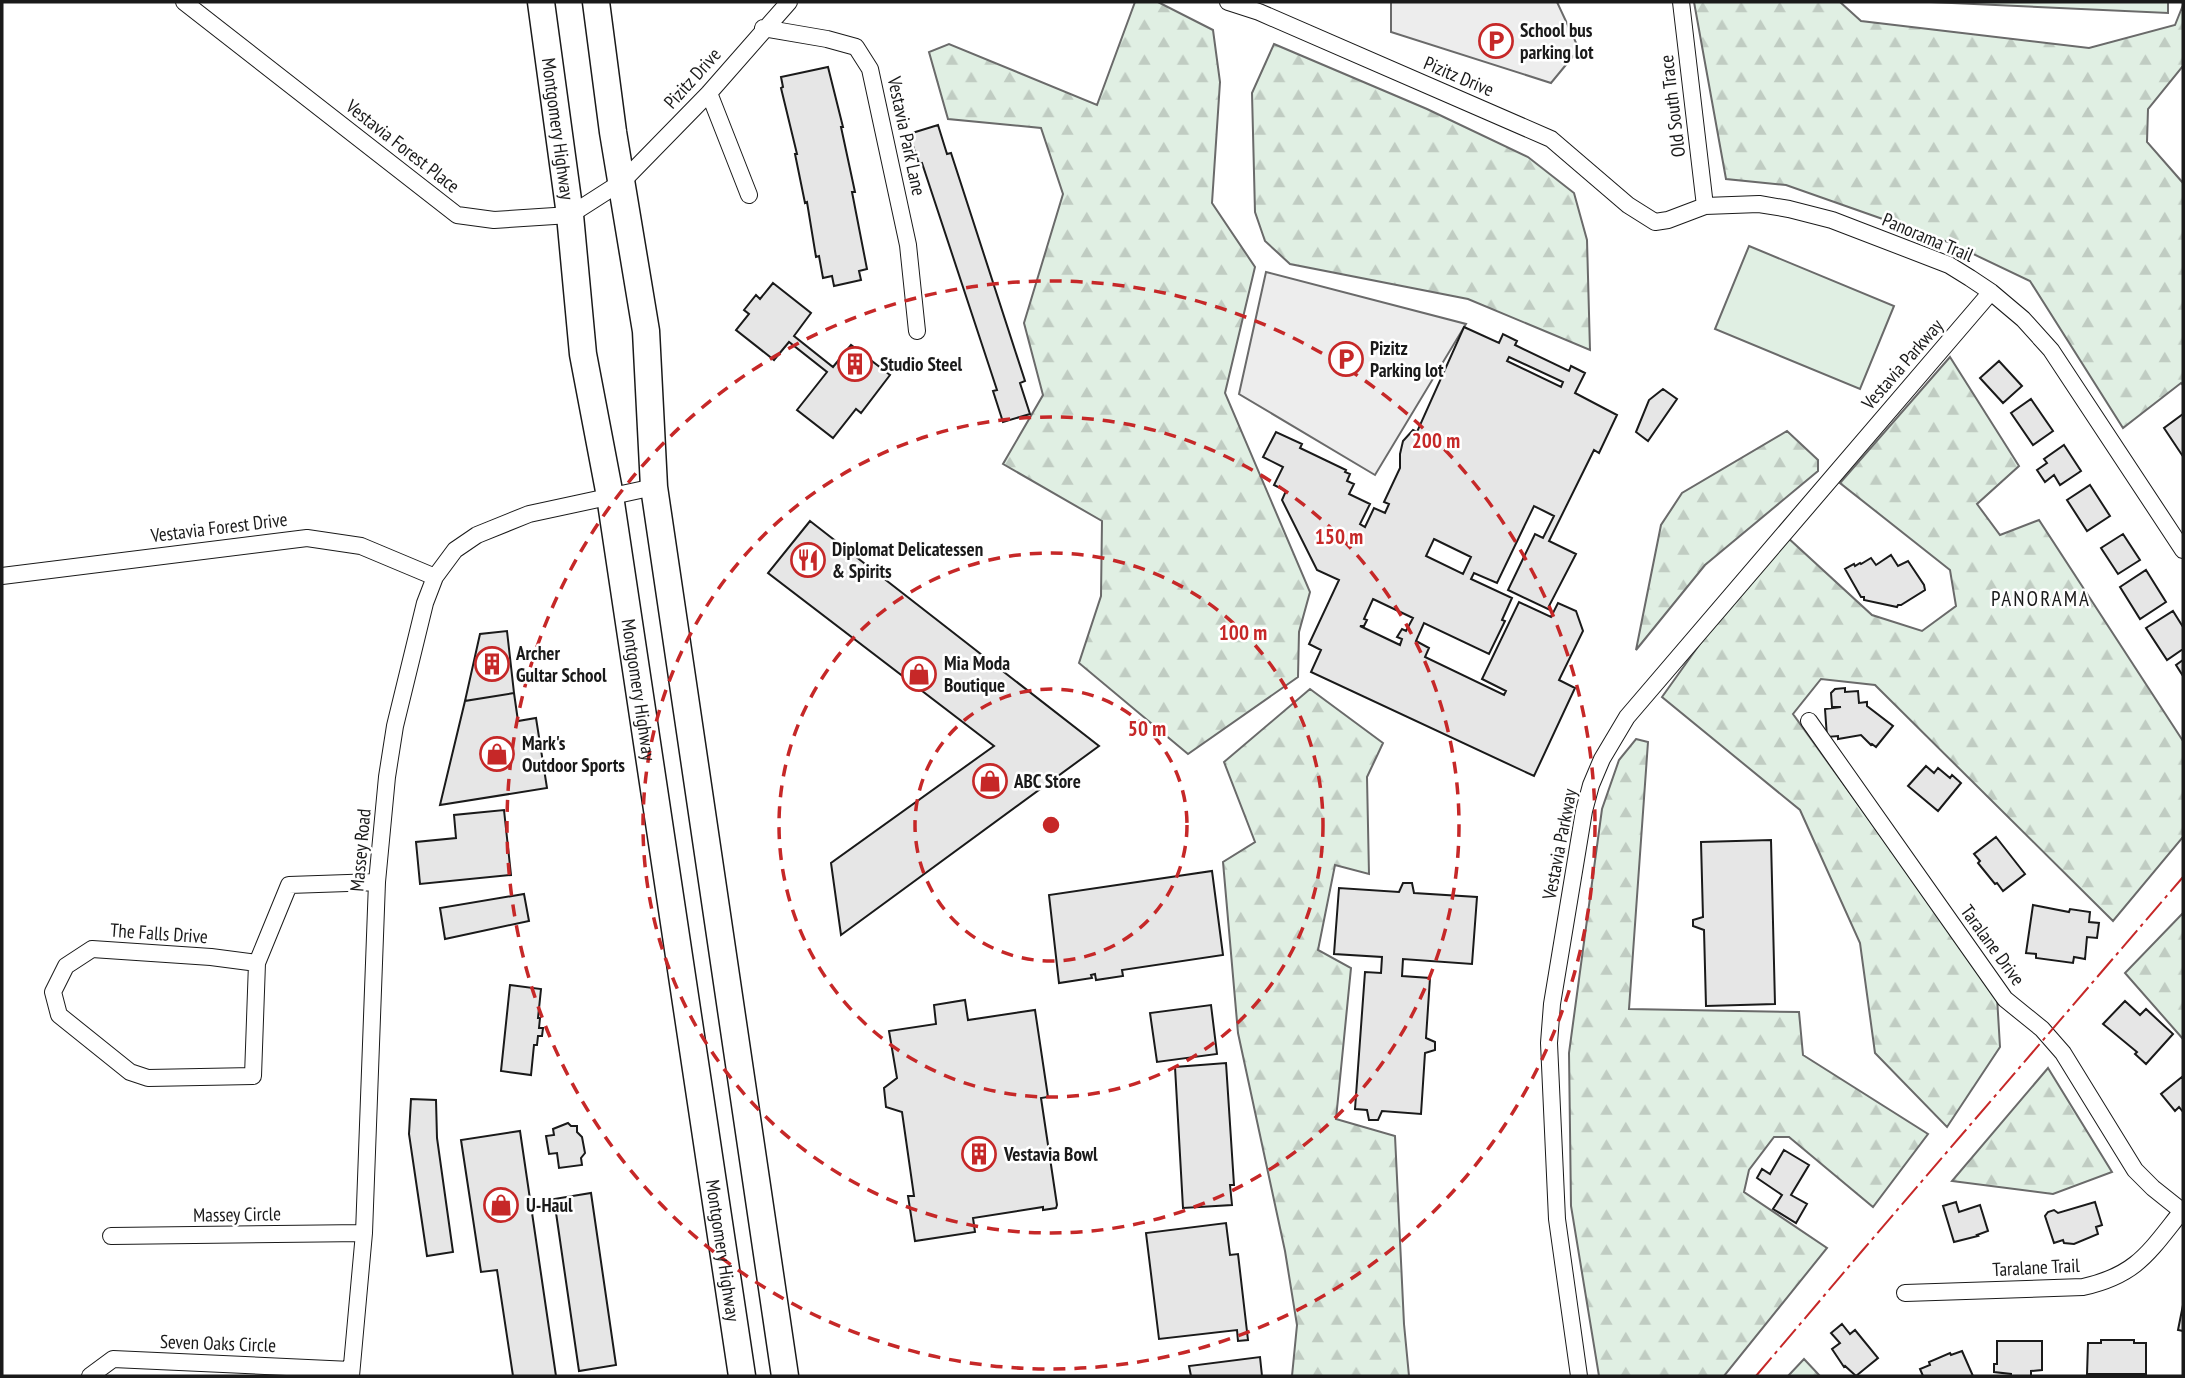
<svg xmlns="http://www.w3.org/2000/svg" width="2185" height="1378" font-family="'PT Sans Narrow',sans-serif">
<defs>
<pattern id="forest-firs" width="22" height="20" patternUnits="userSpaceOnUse" patternTransform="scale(1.75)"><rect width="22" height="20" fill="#e0efe3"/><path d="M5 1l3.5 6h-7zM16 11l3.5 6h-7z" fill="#c0ccc2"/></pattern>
</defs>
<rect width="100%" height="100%" fill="#fff"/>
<path fill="#e0efe3" stroke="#6a6a6a" stroke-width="2" d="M 1930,2 L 2168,2 L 2168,13 Z
M 1749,246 L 1894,306 L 1860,389 L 1715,329 Z"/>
<path fill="url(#forest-firs)" stroke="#6a6a6a" stroke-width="2" d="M 1135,2 L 1158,2 L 1213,30 L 1220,82 L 1212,203 L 1255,267 L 1225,393 L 1310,592 L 1299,632 L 1298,677 L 1188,754 L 1079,663 L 1101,596 L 1102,521 L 1003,464 L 1043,395 L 1024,323 L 1063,194 L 1041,128 L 948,119 L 929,52 L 949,44 L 1097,105 Z
M 1694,2 L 1840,2 L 1861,21 L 2089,48 L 2175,25 L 2183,5 L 2183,66 L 2148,109 L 2147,142 L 2183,183 L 2183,385 L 2181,383 L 2123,428 L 2030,281 L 1948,242 L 1786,185 L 1726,179 Z
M 1274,44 L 1427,109 L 1528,157 L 1574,193 L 1587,240 L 1590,350 L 1468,299 L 1290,264 L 1265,241 L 1255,212 L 1252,93 Z
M 1950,357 L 2019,466 L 1977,504 L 2000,535 L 2039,520 L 2183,741 L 2183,837 L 2113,921 L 1875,685 L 1821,679 L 1793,714 L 1997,997 L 2000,1047 L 1947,1127 L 1875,1053 L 1860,943 L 1800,810 L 1662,697 L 1707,634 L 1787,537 L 1872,615 L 1922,631 L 1956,606 L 1950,570 L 1840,483 Z
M 1787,431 L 1818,460 L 1818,471 L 1705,565 L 1636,650 L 1661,525 L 1682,493 Z
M 1310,689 L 1383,743 L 1367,777 L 1369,874 L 1335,865 L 1318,950 L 1351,968 L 1336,1119 L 1395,1136 L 1404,1324 L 1409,1376 L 1292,1376 L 1297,1325 L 1285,1251 L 1238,1033 L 1223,862 L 1255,842 L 1224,762 Z
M 1636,739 L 1648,742 L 1629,1009 L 1799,1012 L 1803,1055 L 1928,1134 L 1873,1207 L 1789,1137 L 1774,1137 L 1749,1170 L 1744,1192 L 1827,1248 L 1724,1376 L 1599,1376 L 1571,1206 L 1569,1053 L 1602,809 L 1619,760 Z
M 2183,913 L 2183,1039 L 2125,973 Z
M 2048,1068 L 2112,1172 L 2053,1194 L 1952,1181 Z
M 1804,1359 L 1820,1376 L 1788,1376 Z"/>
<path fill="#ededed" stroke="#6a6a6a" stroke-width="2" d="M 1391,2 L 1557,2 L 1579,49 L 1551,83 L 1391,32 Z
M 1266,272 L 1466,324 L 1375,475 L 1239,394 Z"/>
<path fill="#e6e6e6" stroke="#1a1a1a" stroke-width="2" fill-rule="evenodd" d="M 828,67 L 843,127 L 841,127 L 855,192 L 852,192 L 867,269 L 859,271 L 861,280 L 834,286 L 832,276 L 823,278 L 819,256 L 816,257 L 807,202 L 805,203 L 795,154 L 797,154 L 781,88 L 783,87 L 781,77 Z
M 938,125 L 947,154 L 951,153 L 1025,381 L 1020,383 L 1030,414 L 1003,422 L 993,391 L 997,390 L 922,163 L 919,164 L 909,134 Z
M 773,283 L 811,313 L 794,336 L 833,367 L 851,345 L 890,375 L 861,413 L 856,409 L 833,438 L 797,410 L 827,372 L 789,342 L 774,360 L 736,330 L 749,314 L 744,310 L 756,295 L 760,299 Z
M 1464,327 L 1499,343 L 1503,334 L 1517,341 L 1515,345 L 1569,371 L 1571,366 L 1585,373 L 1575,393 L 1617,415 L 1599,453 L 1594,450 L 1549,541 L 1576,554 L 1549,606 L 1550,610 L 1508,590 L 1535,534 L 1543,538 L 1554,516 L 1534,506 L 1497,583 L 1474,573 L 1471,579 L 1512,598 L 1502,620 L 1505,621 L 1489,654 L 1424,623 L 1416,641 L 1429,648 L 1425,657 L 1504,695 L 1506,691 L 1482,679 L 1519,602 L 1551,617 L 1558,603 L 1576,611 L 1583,631 L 1559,680 L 1575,688 L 1534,776 L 1311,672 L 1321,650 L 1309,644 L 1339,580 L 1317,570 L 1282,500 L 1286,491 L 1274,485 L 1283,467 L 1263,457 L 1276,432 L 1302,444 L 1300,448 L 1346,470 L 1345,472 L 1350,474 L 1347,481 L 1354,484 L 1349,494 L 1370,504 L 1360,524 L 1365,527 L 1374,508 L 1385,513 L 1389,504 L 1384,502 L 1400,468 L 1400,454 L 1403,441 L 1413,430 L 1417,432 ZM 1509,357 L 1563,382 L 1561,387 L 1507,361 ZM 1434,539 L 1471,557 L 1463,574 L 1426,556 ZM 1373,599 L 1413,618 L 1406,631 L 1402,629 L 1397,637 L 1402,639 L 1400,645 L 1360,626 L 1364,626 L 1367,620 L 1364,619 Z
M 1999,361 L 2022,386 L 2003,403 L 1980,378 Z
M 1663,389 L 1677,399 L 1648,441 L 1636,432 L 1649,400 Z
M 2031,399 L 2053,431 L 2033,445 L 2011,413 Z
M 2183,414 L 2183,454 L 2182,455 L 2164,428 Z
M 2064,445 L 2081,471 L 2060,485 L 2054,475 L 2045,482 L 2037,470 L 2047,463 L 2044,459 Z
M 2090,485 L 2110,516 L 2087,531 L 2067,500 Z
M 810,521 L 1099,746 L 841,935 L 831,863 L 994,746 L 768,573 Z
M 2123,534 L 2140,560 L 2118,574 L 2101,548 Z
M 1891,555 L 1898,566 L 1908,561 L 1924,585 L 1925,590 L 1901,605 L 1898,605 L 1897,607 L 1864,600 L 1864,597 L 1861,597 L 1845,569 L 1854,564 L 1855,566 L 1860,563 L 1861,564 L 1871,558 L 1876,565 Z
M 2146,570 L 2166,602 L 2140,619 L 2120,587 Z
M 2173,611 L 2183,627 L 2183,649 L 2167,660 L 2146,628 Z
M 507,631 L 514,693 L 465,701 L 480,634 Z
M 2183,660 L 2183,676 L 2176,665 Z
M 1845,688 L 1845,692 L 1858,691 L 1859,703 L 1867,702 L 1867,706 L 1893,726 L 1876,747 L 1872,744 L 1871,745 L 1861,735 L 1838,739 L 1838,736 L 1827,737 L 1825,709 L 1841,707 L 1832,707 L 1831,693 L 1835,689 Z
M 514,693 L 518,721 L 536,718 L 547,788 L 440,805 L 465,701 Z
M 1926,766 L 1934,773 L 1938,768 L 1950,778 L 1952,775 L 1961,783 L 1938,811 L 1908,786 Z
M 504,810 L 511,875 L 420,884 L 416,842 L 456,838 L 454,815 Z
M 1996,837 L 2025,874 L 2003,891 L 1997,883 L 1995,884 L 1978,863 L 1980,861 L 1974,854 Z
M 1771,840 L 1775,1004 L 1706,1006 L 1704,930 L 1693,926 L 1693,920 L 1703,917 L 1701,842 Z
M 1212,871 L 1223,955 L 1122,970 L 1123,976 L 1096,980 L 1095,974 L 1091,975 L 1092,978 L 1059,983 L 1049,895 Z
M 1403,883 L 1412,883 L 1414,893 L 1477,897 L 1472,964 L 1403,959 L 1402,976 L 1430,978 L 1426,1038 L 1435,1042 L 1435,1050 L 1425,1053 L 1421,1114 L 1382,1111 L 1378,1120 L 1369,1120 L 1367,1110 L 1355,1109 L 1365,972 L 1381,973 L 1382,957 L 1334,954 L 1339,888 L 1399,892 Z
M 524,894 L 529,921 L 445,939 L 440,908 Z
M 2033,905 L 2069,912 L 2070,909 L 2090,912 L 2089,922 L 2099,923 L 2097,938 L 2087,937 L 2085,959 L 2074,957 L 2073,963 L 2036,958 L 2036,954 L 2026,953 Z
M 510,985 L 541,989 L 538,1018 L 540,1018 L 539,1028 L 543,1028 L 542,1036 L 538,1036 L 537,1045 L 534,1045 L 531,1075 L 501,1071 Z
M 965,1000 L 968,1020 L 1035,1010 L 1048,1097 L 1041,1098 L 1057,1205 L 1056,1208 L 1043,1210 L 1043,1207 L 973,1218 L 975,1232 L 915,1241 L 908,1196 L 914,1196 L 902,1112 L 886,1107 L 884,1088 L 897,1078 L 889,1031 L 936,1024 L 934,1005 Z
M 2125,1001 L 2140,1015 L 2146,1009 L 2173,1034 L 2146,1064 L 2135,1054 L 2137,1052 L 2103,1024 Z
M 1211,1005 L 1217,1054 L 1157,1062 L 1150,1013 Z
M 1226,1063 L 1234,1185 L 1230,1185 L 1232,1205 L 1183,1208 L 1175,1067 Z
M 2183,1076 L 2183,1112 L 2179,1107 L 2175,1111 L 2161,1094 Z
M 411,1099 L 436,1100 L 437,1138 L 453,1252 L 427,1256 L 409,1134 Z
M 568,1123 L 571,1126 L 577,1126 L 577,1132 L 582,1137 L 585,1153 L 581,1158 L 582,1165 L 559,1168 L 557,1153 L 549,1154 L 546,1136 L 554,1135 L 553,1129 Z
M 520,1131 L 556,1376 L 513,1376 L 497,1270 L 481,1272 L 461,1140 Z
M 1784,1150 L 1809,1165 L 1791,1195 L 1807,1204 L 1796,1223 L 1773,1209 L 1782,1195 L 1757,1178 L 1762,1169 L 1770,1174 Z
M 591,1193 L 616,1365 L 579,1371 L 554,1199 Z
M 1956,1202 L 1959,1212 L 1980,1205 L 1988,1231 L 1977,1235 L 1978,1236 L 1954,1242 L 1943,1206 Z
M 2095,1202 L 2102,1225 L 2096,1227 L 2098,1234 L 2074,1244 L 2064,1243 L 2063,1240 L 2054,1243 L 2045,1216 L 2048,1212 L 2054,1210 L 2058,1213 Z
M 1226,1223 L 1230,1255 L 1238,1254 L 1248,1340 L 1238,1341 L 1237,1330 L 1159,1339 L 1146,1233 Z
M 2183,1305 L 2183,1331 L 2178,1330 Z
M 1842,1324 L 1850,1334 L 1855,1330 L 1878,1358 L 1856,1376 L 1845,1366 L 1844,1367 L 1832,1349 L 1840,1343 L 1831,1333 Z
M 2101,1340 L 2134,1340 L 2134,1343 L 2146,1343 L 2146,1374 L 2087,1374 L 2088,1343 L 2101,1343 Z
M 1997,1341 L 2042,1341 L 2042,1370 L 2031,1371 L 2031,1376 L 2011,1376 L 2011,1374 L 1994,1372 L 1994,1364 L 1997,1364 Z
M 1962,1351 L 1973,1376 L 1923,1376 L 1920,1369 L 1930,1365 L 1929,1362 L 1950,1353 L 1951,1355 Z
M 1260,1357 L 1262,1376 L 1191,1376 L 1189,1366 Z"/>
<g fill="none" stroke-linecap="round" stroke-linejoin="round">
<g stroke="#1a1a1a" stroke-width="18">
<path id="street" d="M 184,2 L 457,215 L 494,220 L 570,215 L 623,181 L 709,93 L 789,2
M 1228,2 L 1259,12 L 1551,139 L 1628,205 L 1655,222 L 1668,220 L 1705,206 L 1759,204 L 1789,209 L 1832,220 L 1949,265 L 1970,278 L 1991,292 L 2023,319 L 2051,350 L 2183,550
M 1681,2 L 1705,206
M 763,28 L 827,39 L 856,47 L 870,69 L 908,245 L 917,331
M 709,93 L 749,195
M 2,576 L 307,538 L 361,546 L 435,577
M 1809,721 L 2005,999 L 2042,1029 L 2063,1053 L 2135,1170 L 2153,1188 L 2183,1212
M 257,963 L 253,1076 L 148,1078 L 130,1072 L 59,1015 L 53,992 L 66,966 L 92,949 L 211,957 L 257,963 L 289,885 L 377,882
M 111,1236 L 364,1233
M 1905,1293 L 2083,1287 C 2137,1275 2149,1252 2182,1211
M 90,1376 L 113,1359 L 351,1370
M 351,1376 L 364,1233 L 377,882 L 387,777 L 395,726 L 425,603 L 435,577 L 455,550 L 477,535 L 529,514 L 654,487
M 1579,1376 L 1557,1219 L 1549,1043 L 1552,1004 L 1584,811 L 1591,785 L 1602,759 L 1627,717 L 1991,292"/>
</g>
<g stroke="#1a1a1a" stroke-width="29">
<g id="primary">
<path id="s1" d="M 541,2 L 570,215 L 583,354 L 610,496 L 742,1376"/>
<path d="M 596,2 L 613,132 L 646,331 L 654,487 L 785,1376"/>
</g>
</g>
<use href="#street" stroke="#fff" stroke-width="16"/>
<use href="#primary" stroke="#fff" stroke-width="26"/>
<path stroke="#c62828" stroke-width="2" stroke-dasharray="24 5 3.5 5" stroke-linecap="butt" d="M 1756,1376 L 1862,1251 L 2183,877"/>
</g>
<g fill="none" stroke="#c62828" stroke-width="3.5" stroke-dasharray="12 9">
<circle cx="1051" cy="825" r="136"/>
<circle cx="1051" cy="825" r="272"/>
<circle cx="1051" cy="825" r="408"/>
<circle cx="1051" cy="825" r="544"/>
</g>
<defs>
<g id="parking-ring" transform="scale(1.75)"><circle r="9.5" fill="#fff" stroke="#c62828" stroke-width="1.5"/><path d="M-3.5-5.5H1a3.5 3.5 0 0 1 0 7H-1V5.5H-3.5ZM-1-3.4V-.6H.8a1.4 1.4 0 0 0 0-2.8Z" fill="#c62828"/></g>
<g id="building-ring" transform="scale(1.75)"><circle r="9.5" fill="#fff" stroke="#c62828" stroke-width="1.5"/><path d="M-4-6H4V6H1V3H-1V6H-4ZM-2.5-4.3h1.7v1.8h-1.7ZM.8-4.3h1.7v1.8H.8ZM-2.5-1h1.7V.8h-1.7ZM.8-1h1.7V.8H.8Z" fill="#c62828"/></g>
<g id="restaurant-ring" transform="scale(1.75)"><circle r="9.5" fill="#fff" stroke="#c62828" stroke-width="1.5"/><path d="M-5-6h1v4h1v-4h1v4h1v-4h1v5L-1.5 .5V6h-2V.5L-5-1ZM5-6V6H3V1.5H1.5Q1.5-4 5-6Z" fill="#c62828"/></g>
<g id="shop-ring" transform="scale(1.75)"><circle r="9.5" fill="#fff" stroke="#c62828" stroke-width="1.5"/><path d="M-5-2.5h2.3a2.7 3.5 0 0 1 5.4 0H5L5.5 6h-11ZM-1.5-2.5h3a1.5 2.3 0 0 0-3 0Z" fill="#c62828"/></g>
</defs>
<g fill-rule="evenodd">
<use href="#parking-ring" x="1496" y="41"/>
<use href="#parking-ring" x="1346" y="359"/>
<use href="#building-ring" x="855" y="364"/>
<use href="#restaurant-ring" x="808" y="560"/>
<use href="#building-ring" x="492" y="664"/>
<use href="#shop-ring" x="919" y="674"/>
<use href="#shop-ring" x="497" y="754"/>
<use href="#shop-ring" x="990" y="781"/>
<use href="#building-ring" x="979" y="1154"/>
<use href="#shop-ring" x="501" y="1205"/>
</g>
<g text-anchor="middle" stroke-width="5" stroke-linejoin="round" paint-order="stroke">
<g font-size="19" font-weight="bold" fill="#1a1a1a" stroke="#fff" text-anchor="start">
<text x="1520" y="37">School bus<tspan x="1520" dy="22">parking lot</tspan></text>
<text x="1370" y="355">Pizitz<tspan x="1370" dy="22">Parking lot</tspan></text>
<text x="880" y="371">Studio Steel</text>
<text x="832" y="556">Diplomat Delicatessen<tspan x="832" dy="22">&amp; Spirits</tspan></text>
<text x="516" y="660">Archer<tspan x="516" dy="22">Gultar School</tspan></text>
<text x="944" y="670">Mia Moda<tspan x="944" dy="22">Boutique</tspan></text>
<text x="522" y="750">Mark's<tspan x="522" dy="22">Outdoor Sports</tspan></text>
<text x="1014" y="788">ABC Store</text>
<text x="1004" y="1161">Vestavia Bowl</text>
<text x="526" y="1212">U-Haul</text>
</g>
<g font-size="19" fill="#1a1a1a" stroke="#fff">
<text transform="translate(1459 76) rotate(23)" y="7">Pizitz Drive</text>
<text transform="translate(692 78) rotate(-48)" y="7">Pizitz Drive</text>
<text transform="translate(1672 106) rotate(-97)" y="7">Old South Trace</text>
<text dy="7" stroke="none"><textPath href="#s1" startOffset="128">Montgomery Highway</textPath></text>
<text transform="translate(907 136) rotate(78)" y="7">Vestavia Park Lane</text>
<text transform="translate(403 146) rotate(38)" y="7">Vestavia Forest Place</text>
<text transform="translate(1928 237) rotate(23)" y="7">Panorama Trail</text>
<text transform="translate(1902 364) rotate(-49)" y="7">Vestavia Parkway</text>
<text transform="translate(219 527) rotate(-7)" y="7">Vestavia Forest Drive</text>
<text dy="7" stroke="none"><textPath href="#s1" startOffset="695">Montgomery Highway</textPath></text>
<text transform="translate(1559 844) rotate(-79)" y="7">Vestavia Parkway</text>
<text transform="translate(360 850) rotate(-85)" y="7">Massey Road</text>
<text transform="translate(159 933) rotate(4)" y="7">The Falls Drive</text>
<text transform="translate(1993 945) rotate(54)" y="7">Taralane Drive</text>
<text transform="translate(237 1214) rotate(-1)" y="7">Massey Circle</text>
<text dy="7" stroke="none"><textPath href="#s1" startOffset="1262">Montgomery Highway</textPath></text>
<text transform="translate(2036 1267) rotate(-3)" y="7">Taralane Trail</text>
<text transform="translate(218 1343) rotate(2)" y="7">Seven Oaks Circle</text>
</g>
<g font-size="21" letter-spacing="2" fill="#1a1a1a" stroke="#fff">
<text x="2041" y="606">PANORAMA</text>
</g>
</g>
<circle cx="1051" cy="825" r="10" fill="#c62828" stroke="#fff" stroke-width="3.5"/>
<g font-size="21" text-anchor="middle" font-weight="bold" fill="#c62828" stroke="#fff" stroke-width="5" stroke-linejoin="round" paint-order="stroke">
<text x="1436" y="448">200 m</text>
<text x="1339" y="544">150 m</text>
<text x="1243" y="640">100 m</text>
<text x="1147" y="736">50 m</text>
</g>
<rect width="2185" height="1378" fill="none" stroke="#1a1a1a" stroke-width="7"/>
</svg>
